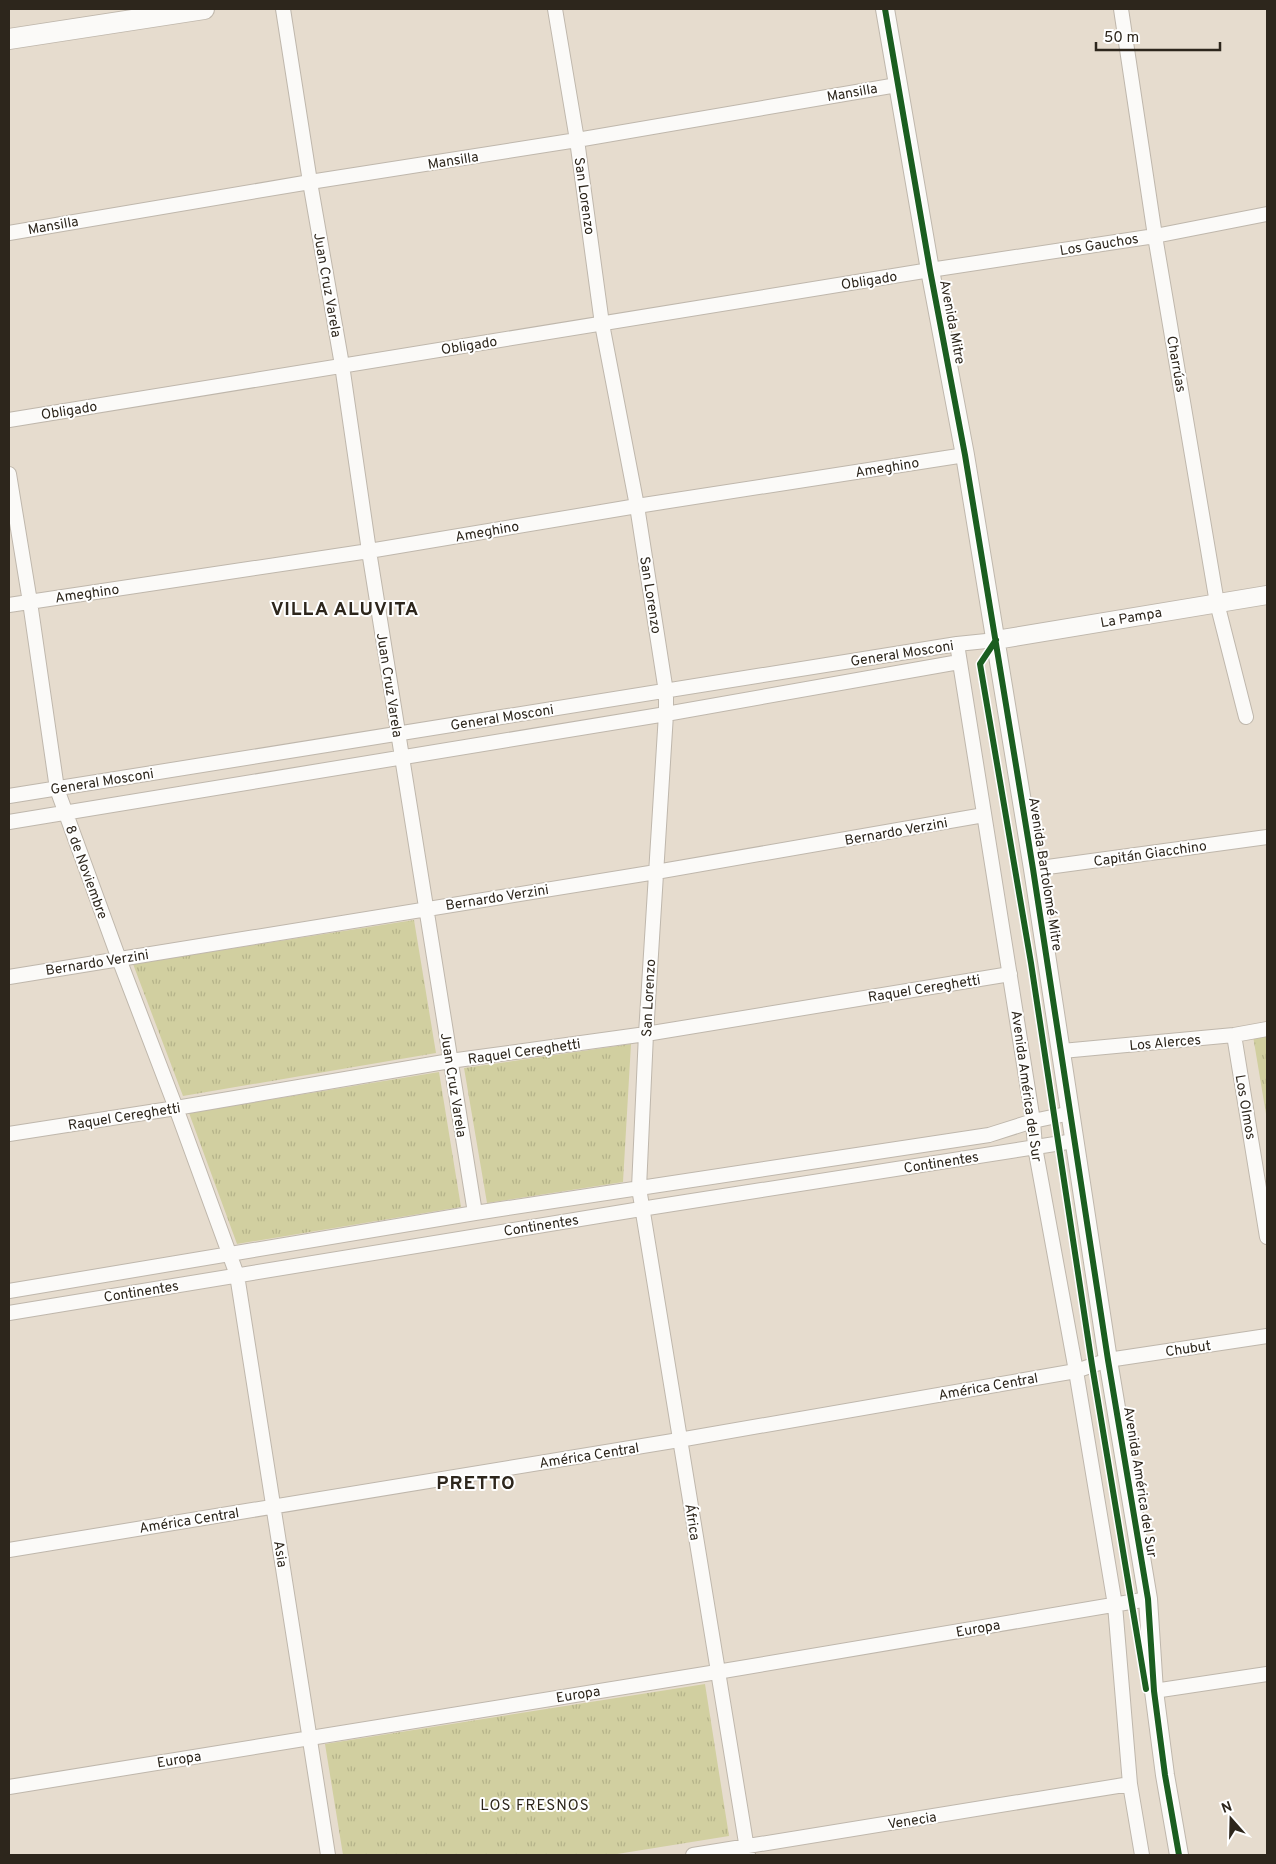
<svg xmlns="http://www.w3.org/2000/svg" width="1276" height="1864" font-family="Overpass,sans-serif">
<defs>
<pattern id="park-tufts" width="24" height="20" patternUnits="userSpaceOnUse" patternTransform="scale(1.25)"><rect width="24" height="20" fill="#d1cfa0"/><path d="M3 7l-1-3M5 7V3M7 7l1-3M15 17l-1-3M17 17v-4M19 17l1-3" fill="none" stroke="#b4b289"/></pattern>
</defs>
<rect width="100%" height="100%" fill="#e6dcce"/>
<path fill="url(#park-tufts)" d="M 414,920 L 436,1053 L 183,1096 L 133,964 Z
M 1267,1034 L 1267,1120 L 1253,1036 Z
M 631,1044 L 623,1182 L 487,1203 L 464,1068 Z
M 439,1072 L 461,1207 L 237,1244 L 189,1113 Z
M 705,1684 L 729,1836 L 611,1855 L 343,1855 L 325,1744 Z"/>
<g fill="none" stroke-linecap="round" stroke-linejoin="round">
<g stroke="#bfb7ac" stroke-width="16">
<path id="minor" d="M 283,9 L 310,182 L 342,365 L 369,551 L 475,1213
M 555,9 L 577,140 L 602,324 L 637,506 L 666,692 L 666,714 L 646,1034 L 639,1188 L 748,1855
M 1121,9 L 1155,236 L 1217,603 L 1246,717
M 9,233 L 310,182 L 577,140 L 897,85
M 9,420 L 930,270 L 1155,236 L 1267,214
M 9,474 L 30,602 L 57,789 L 119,959 L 176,1108 L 237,1275 L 328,1855
M 9,605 L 369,551 L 637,506 L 965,455
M 957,644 L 1033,1121 L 1035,1147 L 1076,1371 L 1115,1605 L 1130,1784 L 1142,1855
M 9,796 L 957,644 L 996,640
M 9,822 L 666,714 L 959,662
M 1033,869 L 1267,837
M 9,977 L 656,872 L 984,815
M 1234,1035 L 1267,1237
M 1062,1051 L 1234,1035 L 1267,1029
M 9,1134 L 176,1108 L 450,1061 L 646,1034 L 1010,974
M 9,1291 L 475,1213 L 989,1135 L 1033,1121 L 1071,1113
M 9,1313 L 641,1209 L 1074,1141
M 9,1550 L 679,1440 L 1076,1371 L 1108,1360 L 1267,1336
M 1154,1691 L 1267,1674
M 9,1787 L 717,1672 L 1148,1599
M 693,1855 L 1130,1784"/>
</g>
<g stroke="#bfb7ac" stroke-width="20">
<path id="tertiary" d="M 885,9 L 930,270 L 965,455 L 1033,869 L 1108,1360 L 1148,1599 L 1154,1691 L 1165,1775 L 1179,1855
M 996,640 L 1267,595"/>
</g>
<g stroke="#bfb7ac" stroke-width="22">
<path id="secondary" d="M 9,39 L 204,9"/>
</g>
<use href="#minor" stroke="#fbfaf8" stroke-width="14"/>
<use href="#tertiary" stroke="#fbfaf8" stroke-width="18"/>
<use href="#secondary" stroke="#fbfaf8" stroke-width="20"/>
<g stroke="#fff" stroke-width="9">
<path id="cycleway" d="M 885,9 L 930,270 L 965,455 L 1033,869 L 1108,1360 L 1148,1599 L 1154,1691 L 1165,1775 L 1179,1855
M 996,640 L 980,664 L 1031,963 L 1092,1365 L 1146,1689"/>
</g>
<use href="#cycleway" stroke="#1b5e20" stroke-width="6"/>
</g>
<g text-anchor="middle" stroke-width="4" stroke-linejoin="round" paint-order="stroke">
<g font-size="14" fill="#2d261c" stroke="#fff">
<text transform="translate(852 92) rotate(-10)" y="5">Mansilla</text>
<text transform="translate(453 160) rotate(-9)" y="5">Mansilla</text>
<text transform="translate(585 196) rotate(82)" y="5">San Lorenzo</text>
<text transform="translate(53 225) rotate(-10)" y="5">Mansilla</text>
<text transform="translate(1099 244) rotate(-9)" y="5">Los Gauchos</text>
<text transform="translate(869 280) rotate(-9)" y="5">Obligado</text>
<text transform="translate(328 285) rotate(80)" y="5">Juan Cruz Varela</text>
<text transform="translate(953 322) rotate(79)" y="5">Avenida Mitre</text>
<text transform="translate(469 345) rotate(-9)" y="5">Obligado</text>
<text transform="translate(1177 364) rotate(80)" y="5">Charrúas</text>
<text transform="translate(69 410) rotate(-9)" y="5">Obligado</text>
<text transform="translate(887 467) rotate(-9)" y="5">Ameghino</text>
<text transform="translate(487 531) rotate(-10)" y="5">Ameghino</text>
<text transform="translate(87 593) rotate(-8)" y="5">Ameghino</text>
<text transform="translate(651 595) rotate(81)" y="5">San Lorenzo</text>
<text transform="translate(1131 617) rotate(-10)" y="5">La Pampa</text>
<text transform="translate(902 653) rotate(-9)" y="5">General Mosconi</text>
<text transform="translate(390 685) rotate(81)" y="5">Juan Cruz Varela</text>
<text transform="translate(502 717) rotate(-9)" y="5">General Mosconi</text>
<text transform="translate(102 781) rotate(-9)" y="5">General Mosconi</text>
<text transform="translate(896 831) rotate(-10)" y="5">Bernardo Verzini</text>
<text transform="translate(1150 853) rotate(-8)" y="5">Capitán Giacchino</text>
<text transform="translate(87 872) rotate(70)" y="5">8 de Noviembre</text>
<text transform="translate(1046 874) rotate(81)" y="5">Avenida Bartolomé Mitre</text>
<text transform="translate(497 897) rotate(-9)" y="5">Bernardo Verzini</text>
<text transform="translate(97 962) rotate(-9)" y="5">Bernardo Verzini</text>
<text transform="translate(924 988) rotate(-9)" y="5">Raquel Cereghetti</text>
<text transform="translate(648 998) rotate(-87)" y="5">San Lorenzo</text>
<text transform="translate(1165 1042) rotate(-5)" y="5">Los Alerces</text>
<text transform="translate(524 1051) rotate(-8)" y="5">Raquel Cereghetti</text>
<text transform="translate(454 1085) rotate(81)" y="5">Juan Cruz Varela</text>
<text transform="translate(1027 1086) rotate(82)" y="5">Avenida América del Sur</text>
<text transform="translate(1246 1107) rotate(80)" y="5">Los Olmos</text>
<text transform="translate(124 1116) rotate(-9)" y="5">Raquel Cereghetti</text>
<text transform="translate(941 1162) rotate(-9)" y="5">Continentes</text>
<text transform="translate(541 1225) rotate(-9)" y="5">Continentes</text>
<text transform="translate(141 1291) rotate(-9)" y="5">Continentes</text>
<text transform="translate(1188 1348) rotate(-8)" y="5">Chubut</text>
<text transform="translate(988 1386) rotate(-10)" y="5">América Central</text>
<text transform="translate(589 1455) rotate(-9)" y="5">América Central</text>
<text transform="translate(1141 1482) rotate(81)" y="5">Avenida América del Sur</text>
<text transform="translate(189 1520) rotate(-9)" y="5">América Central</text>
<text transform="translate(693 1522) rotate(81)" y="5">África</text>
<text transform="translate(281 1554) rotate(81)" y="5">Asia</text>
<text transform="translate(978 1628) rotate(-10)" y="5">Europa</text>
<text transform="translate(578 1694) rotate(-9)" y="5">Europa</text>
<text transform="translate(179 1759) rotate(-9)" y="5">Europa</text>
<text transform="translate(912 1820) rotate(-9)" y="5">Venecia</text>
</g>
<g font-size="15" letter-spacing="1" fill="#2d261c" stroke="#fff">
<text x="535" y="1810">LOS FRESNOS</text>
</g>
<g font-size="19" font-weight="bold" letter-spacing="1" fill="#2d261c" stroke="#fff">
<text x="345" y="615">VILLA ALUVITA</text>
<text x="476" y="1489">PRETTO</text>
</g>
</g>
<rect width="1276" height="1864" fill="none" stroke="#2d261c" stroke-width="20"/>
<g transform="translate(1231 1819) rotate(340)" stroke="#ffffff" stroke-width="4" paint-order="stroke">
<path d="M0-4L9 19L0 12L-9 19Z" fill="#2d261c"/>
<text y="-8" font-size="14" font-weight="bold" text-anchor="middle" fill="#2d261c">N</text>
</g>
<path d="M1096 42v8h124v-8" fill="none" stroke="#2d261c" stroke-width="2.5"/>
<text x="1104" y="42" font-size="15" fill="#2d261c" stroke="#ffffff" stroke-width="4" paint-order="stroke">50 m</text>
</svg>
